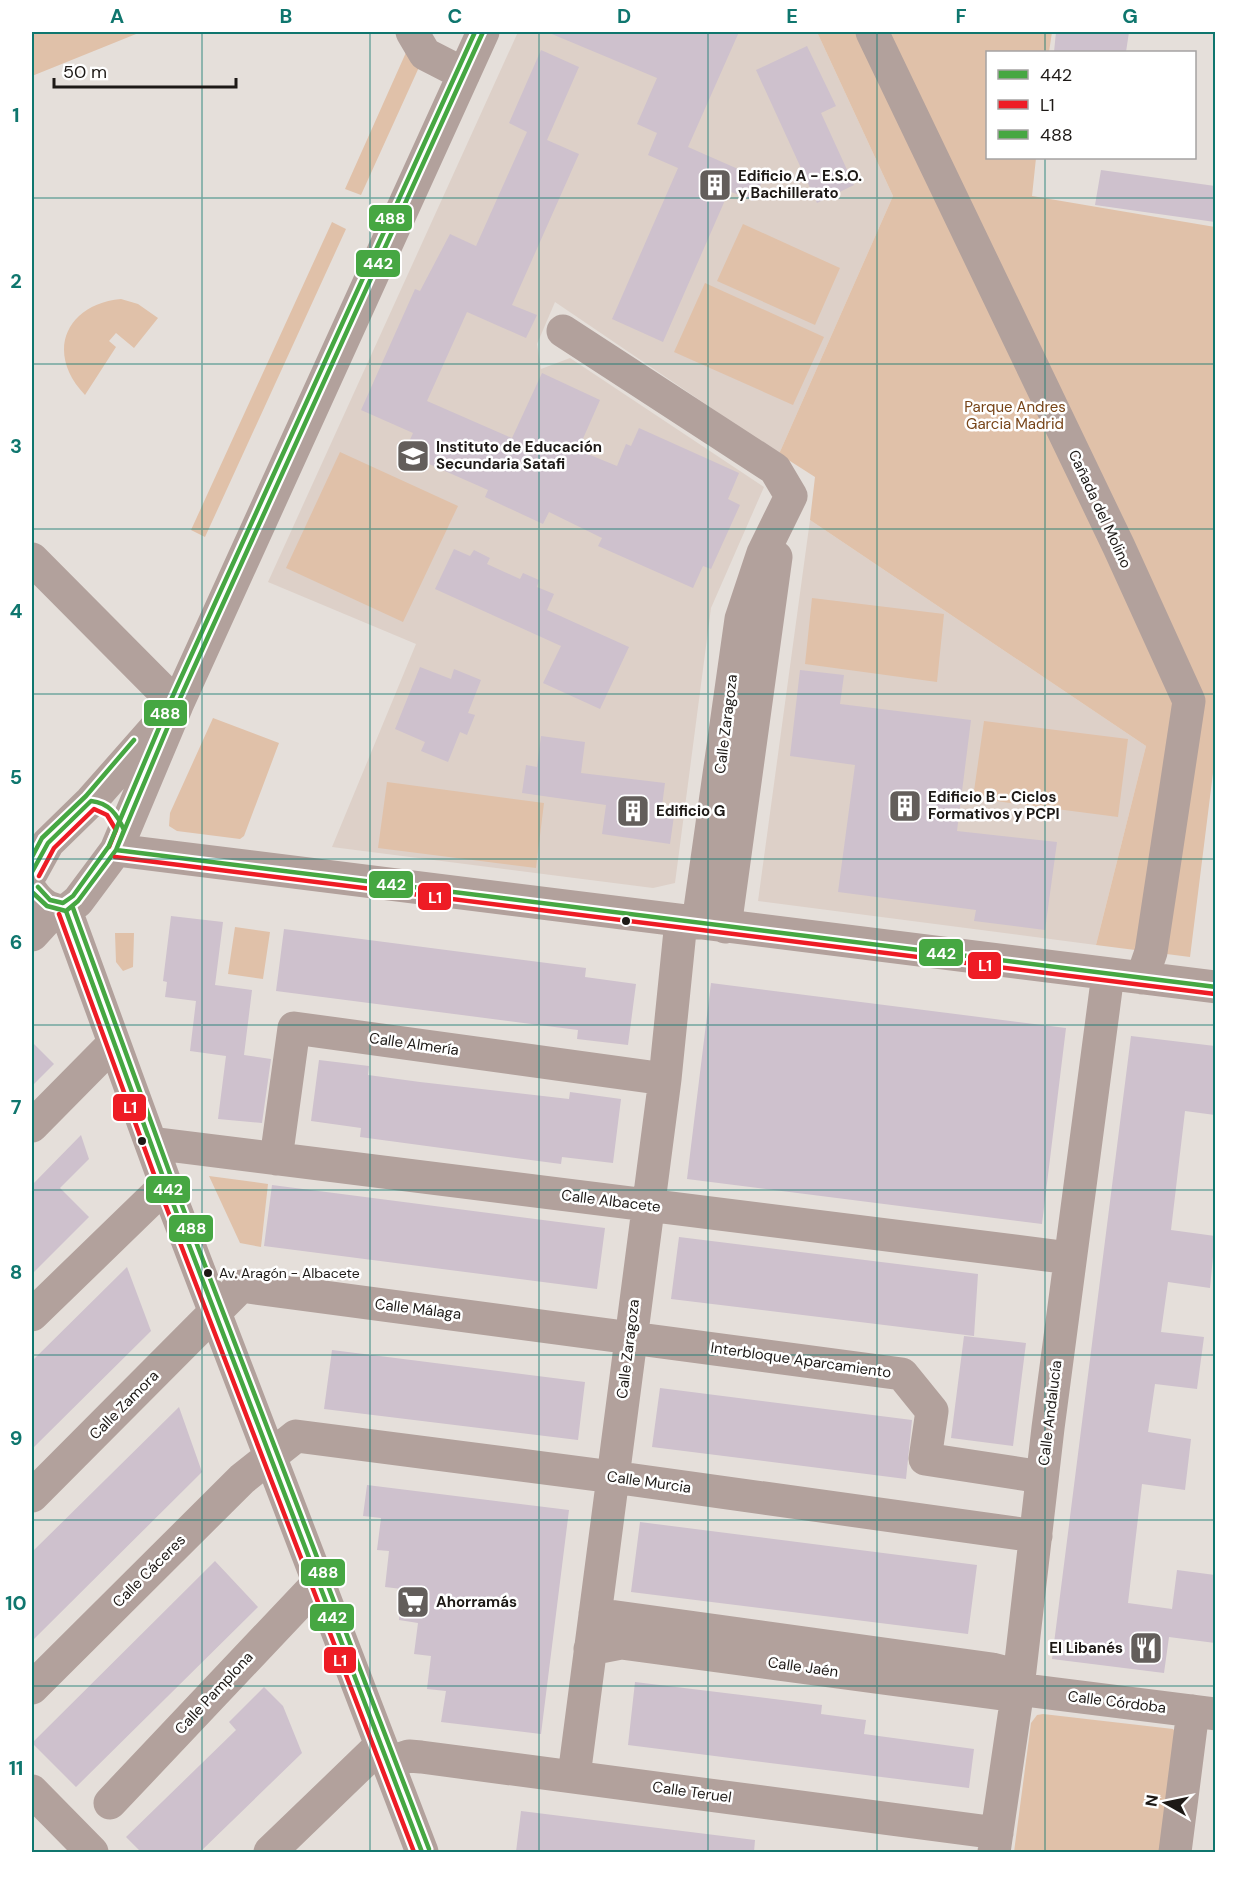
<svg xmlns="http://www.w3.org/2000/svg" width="1247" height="1884" font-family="'DM Sans',sans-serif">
<rect width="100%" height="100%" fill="#e5dfda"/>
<path fill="#ddd0c8" d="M 518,32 L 817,32 L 893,196 L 779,454 L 555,302 L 537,344 L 541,369 L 570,358 L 764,487 L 711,608 L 675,883 L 653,888 L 332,847 L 416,644 L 268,582 Z
M 810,520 L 1146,746 L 1096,945 L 758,901 Z"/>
<path fill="#e0c1a9" d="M 32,32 L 141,32 L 32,76 Z
M 817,32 L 1052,32 L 1049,52 L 988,52 L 988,158 L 1036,158 L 1032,196 L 1215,227 L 1216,749 L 1190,957 L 1096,945 L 1146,746 L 810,520 L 815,477 L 779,454 L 893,196 Z
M 408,48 L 420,65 L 361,195 L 345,189 Z
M 332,222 L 346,229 L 205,537 L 191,530 Z
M 743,224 L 840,268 L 815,325 L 717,281 Z
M 705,283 L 824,337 L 793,405 L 674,352 Z
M 121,299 L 138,304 L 158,318 L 134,348 L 116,333 L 109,341 L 116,347 L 85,395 C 45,354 65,304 121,299 Z
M 340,452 L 458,506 L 403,622 L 286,568 Z
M 812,598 L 944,614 L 937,682 L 805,664 Z
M 213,718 L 279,743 L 244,836 L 240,839 L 177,831 L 169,826 L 170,813 Z
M 984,721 L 1128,739 L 1118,817 L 973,798 Z
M 387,782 L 544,803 L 536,868 L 378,848 Z
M 235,927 L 270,932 L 263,979 L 228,974 Z
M 115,933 L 134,933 L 133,967 L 123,971 L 116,962 Z
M 209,1176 L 268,1184 L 261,1247 L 240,1243 Z
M 1043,1714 L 1173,1729 L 1176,1733 L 1163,1852 L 1014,1852 L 1031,1723 L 1037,1715 Z"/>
<path fill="#cec1cd" d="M 547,32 L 739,32 L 688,147 L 763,180 L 753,201 L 729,191 L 663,342 L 612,319 L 678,168 L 648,155 L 657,133 L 637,124 L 657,78 Z
M 1056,32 L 1129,32 L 1126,52 L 1054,52 Z
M 807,46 L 836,106 L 821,113 L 854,185 L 817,203 L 756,70 Z
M 541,50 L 579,67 L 547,140 L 579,154 L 512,305 L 537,315 L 526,338 L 467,312 L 427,401 L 512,438 L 542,373 L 600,400 L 578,450 L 617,466 L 626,444 L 631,446 L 639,428 L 739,473 L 728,499 L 740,505 L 711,569 L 703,566 L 693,588 L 598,546 L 602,538 L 549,512 L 543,524 L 485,497 L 488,490 L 404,453 L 413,433 L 361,410 L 415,289 L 420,291 L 450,234 L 476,246 L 527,132 L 509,123 Z
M 1101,170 L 1215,186 L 1215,222 L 1095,205 Z
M 454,549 L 470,556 L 474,550 L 490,558 L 487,564 L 520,579 L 523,573 L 539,580 L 537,587 L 554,594 L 547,610 L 629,647 L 600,709 L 543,683 L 561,646 L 435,589 Z
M 420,667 L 451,679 L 454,669 L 481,680 L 468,713 L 475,715 L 467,735 L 460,732 L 448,762 L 421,751 L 425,742 L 395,729 Z
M 800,670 L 844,675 L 840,704 L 971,720 L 957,831 L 1057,842 L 1045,930 L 974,921 L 976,910 L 838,892 L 855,765 L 790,756 Z
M 541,736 L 585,742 L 581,773 L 665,783 L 661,814 L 674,816 L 670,844 L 602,834 L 606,805 L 522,793 L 526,765 L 537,767 Z
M 171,916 L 223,922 L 215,985 L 252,990 L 244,1055 L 271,1059 L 262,1123 L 218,1119 L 226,1056 L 190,1051 L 196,1001 L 165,997 L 167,982 L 163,981 Z
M 284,929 L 586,968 L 585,977 L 636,984 L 628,1045 L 577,1039 L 578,1030 L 276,991 Z
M 711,983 L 1066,1028 L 1042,1224 L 687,1179 Z
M 1131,1036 L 1215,1046 L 1215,1115 L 1185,1111 L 1171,1230 L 1215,1236 L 1210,1288 L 1168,1282 L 1161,1332 L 1204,1337 L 1197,1389 L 1155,1384 L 1148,1432 L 1191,1439 L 1185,1490 L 1142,1484 L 1128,1603 L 1172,1609 L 1177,1570 L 1215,1575 L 1215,1643 L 1169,1637 L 1164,1673 L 1052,1659 Z
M 32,1042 L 54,1064 L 32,1086 Z
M 319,1060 L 369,1066 L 368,1075 L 420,1082 L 569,1099 L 570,1092 L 621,1099 L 613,1163 L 562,1157 L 561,1164 L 360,1137 L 361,1128 L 311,1121 Z
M 81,1135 L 89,1159 L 60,1188 L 89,1217 L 32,1274 L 32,1185 Z
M 272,1185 L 605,1228 L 597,1289 L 264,1246 Z
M 679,1237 L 978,1274 L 974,1336 L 671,1299 Z
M 127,1267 L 151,1331 L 32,1449 L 32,1361 Z
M 964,1336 L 1026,1343 L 1013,1446 L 951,1438 Z
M 332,1350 L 585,1382 L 578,1440 L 324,1409 Z
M 660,1388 L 912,1420 L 906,1479 L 652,1447 Z
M 179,1407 L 202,1472 L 32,1641 L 32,1552 Z
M 367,1485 L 569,1510 L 541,1734 L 441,1722 L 446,1691 L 427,1689 L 431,1656 L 414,1654 L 418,1623 L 399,1620 L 402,1589 L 385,1587 L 389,1551 L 377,1550 L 381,1518 L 363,1516 Z
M 640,1522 L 977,1565 L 968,1634 L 631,1592 Z
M 215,1561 L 258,1607 L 76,1787 L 32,1743 Z
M 635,1682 L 822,1705 L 821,1714 L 866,1720 L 864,1734 L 974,1749 L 969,1788 L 628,1745 Z
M 264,1687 L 283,1706 L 302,1753 L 200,1852 L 141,1852 L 126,1837 L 236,1730 L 229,1722 Z
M 521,1811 L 755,1840 L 754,1852 L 516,1852 Z"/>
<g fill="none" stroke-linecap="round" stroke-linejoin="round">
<path stroke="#b2a19c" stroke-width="33" d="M 412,32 L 425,54 L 464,74
M 872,32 L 1119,547 L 1189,701 L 1151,952 L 1142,978
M 563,331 L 775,469 L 791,496 L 763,553 L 741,619 L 698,923
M 32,559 L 177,705
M 116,850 L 1216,987
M 32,872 L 48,843 L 91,801 L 159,724
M 32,892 C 41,905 51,911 66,911 L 78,901 L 116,850 L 177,705 L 483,32
M 66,911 L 166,1185 L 422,1852
M 725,927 L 776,557
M 32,935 L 54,911
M 32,1126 L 113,1044
M 151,1143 L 1070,1258
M 276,1159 L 294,1028 L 665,1079
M 32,1315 L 166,1185
M 32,1496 L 241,1286 L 902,1374 L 932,1411 L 925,1459 L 1042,1477
M 595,1614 L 992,1669 L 1019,1676
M 590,1649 L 621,1643 L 1017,1696
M 32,1688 L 242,1479 L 296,1436 L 613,1477 L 1036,1536
M 1018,1689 L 1216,1714
M 388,1763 L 409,1756 L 421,1757 L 997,1833
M 574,1776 L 665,1079 L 681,921
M 32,1791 L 92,1852
M 110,1803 L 318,1583
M 270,1852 L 381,1745
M 994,1852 L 1017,1696 L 1048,1428 L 1108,974
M 1175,1852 L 1193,1711"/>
<g stroke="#fff" stroke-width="9">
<path id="bus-1" d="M 116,850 L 1216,987
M 32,872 L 48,843 L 91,801 C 109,803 117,814 124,830 L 116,850
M 32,892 L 47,906 L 66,911 L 78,901 L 116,850 L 177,705 L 483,32
M 66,911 L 166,1185 L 422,1852"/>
</g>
<g stroke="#fff" stroke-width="9">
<path id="bus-2" d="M 115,857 L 1215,994
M 39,876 L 54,848 L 94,809 L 107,815 L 116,830 L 109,847
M 59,914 L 159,1188 L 414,1852"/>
</g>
<g stroke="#fff" stroke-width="9">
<path id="bus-3" d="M 32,857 L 42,838 L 86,796 L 134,740
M 38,887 L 50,900 L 63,903 L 73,896 L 109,846 L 170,702 L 475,32
M 73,908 L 173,1182 L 429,1849"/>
</g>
<use href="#bus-1" stroke="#46a742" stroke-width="4.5"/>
<use href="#bus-2" stroke="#ee1c25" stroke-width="4.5"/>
<use href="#bus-3" stroke="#46a742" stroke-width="4.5"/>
</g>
<path fill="none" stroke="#0f766e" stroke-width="1.5" stroke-opacity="0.55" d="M 202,32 L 202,1852M 370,32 L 370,1852M 539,32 L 539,1852M 708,32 L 708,1852M 877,32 L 877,1852M 1045,32 L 1045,52M 1045,158 L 1045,1852M 32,198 L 1216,198M 32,364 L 1216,364M 32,529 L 1216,529M 32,694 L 1216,694M 32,859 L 1216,859M 32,1025 L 1216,1025M 32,1190 L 1216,1190M 32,1355 L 1216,1355M 32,1520 L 1216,1520M 32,1686 L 1216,1686"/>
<defs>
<g id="building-square" transform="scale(1.725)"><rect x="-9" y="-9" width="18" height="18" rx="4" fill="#635e5b" stroke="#fff"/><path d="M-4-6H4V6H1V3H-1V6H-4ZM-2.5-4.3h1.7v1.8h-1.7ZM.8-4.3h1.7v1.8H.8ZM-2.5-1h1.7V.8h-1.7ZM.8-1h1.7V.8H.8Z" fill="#fff"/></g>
<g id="school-square" transform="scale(1.725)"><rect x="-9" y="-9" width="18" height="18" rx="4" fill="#635e5b" stroke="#fff"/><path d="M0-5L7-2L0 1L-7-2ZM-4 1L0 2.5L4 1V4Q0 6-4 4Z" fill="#fff"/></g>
<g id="supermarket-square" transform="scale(1.725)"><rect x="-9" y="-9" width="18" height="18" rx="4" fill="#635e5b" stroke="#fff"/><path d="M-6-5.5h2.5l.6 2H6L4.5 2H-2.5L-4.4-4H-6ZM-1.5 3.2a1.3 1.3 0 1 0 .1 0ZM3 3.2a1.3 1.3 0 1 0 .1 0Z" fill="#fff"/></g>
<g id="restaurant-square" transform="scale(1.725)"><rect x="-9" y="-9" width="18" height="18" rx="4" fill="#635e5b" stroke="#fff"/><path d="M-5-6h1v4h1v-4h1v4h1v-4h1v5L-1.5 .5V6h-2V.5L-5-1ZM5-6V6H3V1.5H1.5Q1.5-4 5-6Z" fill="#fff"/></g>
</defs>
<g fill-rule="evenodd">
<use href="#building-square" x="715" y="185"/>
<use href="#school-square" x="413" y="456"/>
<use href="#building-square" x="905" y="806"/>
<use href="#building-square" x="633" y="811"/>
<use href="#supermarket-square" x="413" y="1602"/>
<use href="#restaurant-square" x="1146" y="1648"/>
</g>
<g fill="#1d1916" stroke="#fff" stroke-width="2">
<circle cx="626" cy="921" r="5"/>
<circle cx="142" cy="1141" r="5"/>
<circle cx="208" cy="1273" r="5"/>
</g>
<g text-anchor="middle" stroke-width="5" stroke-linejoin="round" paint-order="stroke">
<g font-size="14" fill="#1d1916" stroke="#fff" text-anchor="start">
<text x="219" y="1278">Av. Aragón - Albacete</text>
</g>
<g font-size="15" font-weight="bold" fill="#1d1916" stroke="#fff" text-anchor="start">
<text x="738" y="181">Edificio A - E.S.O.<tspan x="738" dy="17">y Bachillerato</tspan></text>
<text x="436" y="452">Instituto de Educación<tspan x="436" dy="17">Secundaria Satafi</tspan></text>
<text x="928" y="802">Edificio B - Ciclos<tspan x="928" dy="17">Formativos y PCPI</tspan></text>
<text x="656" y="816">Edificio G</text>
<text x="436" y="1607">Ahorramás</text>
<text x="1123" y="1653" text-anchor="end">El Libanés</text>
</g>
<g font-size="15" fill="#774418" stroke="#fff">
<text x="1015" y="412">Parque Andres<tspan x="1015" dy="17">Garcia Madrid</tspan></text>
</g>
<g font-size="15" fill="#1d1916" stroke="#fff">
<text transform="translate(1100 509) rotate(65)" y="5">Cañada del Molino</text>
<text transform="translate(726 724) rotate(-83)" y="5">Calle Zaragoza</text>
<text transform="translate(414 1044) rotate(8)" y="5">Calle Almería</text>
<text transform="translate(611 1201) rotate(7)" y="5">Calle Albacete</text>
<text transform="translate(418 1309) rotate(7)" y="5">Calle Málaga</text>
<text transform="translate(628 1349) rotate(-83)" y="5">Calle Zaragoza</text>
<text transform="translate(801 1360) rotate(8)" y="5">Interbloque Aparcamiento</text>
<text transform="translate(124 1405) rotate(-45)" y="5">Calle Zamora</text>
<text transform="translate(1050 1413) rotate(-83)" y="5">Calle Andalucía</text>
<text transform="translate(649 1482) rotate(8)" y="5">Calle Murcia</text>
<text transform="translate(149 1571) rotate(-45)" y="5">Calle Cáceres</text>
<text transform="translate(803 1667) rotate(8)" y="5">Calle Jaén</text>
<text transform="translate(214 1693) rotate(-47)" y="5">Calle Pamplona</text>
<text transform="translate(1117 1702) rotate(7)" y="5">Calle Córdoba</text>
<text transform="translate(692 1792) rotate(8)" y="5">Calle Teruel</text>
</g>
</g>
<g stroke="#fff" stroke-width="2">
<rect x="368" y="204" width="45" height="28" rx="6" fill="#46a742"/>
<rect x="355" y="249" width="46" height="29" rx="6" fill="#46a742"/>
<rect x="143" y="699" width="45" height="28" rx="6" fill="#46a742"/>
<rect x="368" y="870" width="46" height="29" rx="6" fill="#46a742"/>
<rect x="417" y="882" width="35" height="29" rx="6" fill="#ee1c25"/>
<rect x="918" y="938" width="46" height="29" rx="6" fill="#46a742"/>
<rect x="967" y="951" width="35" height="29" rx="6" fill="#ee1c25"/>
<rect x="112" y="1093" width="35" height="29" rx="6" fill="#ee1c25"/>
<rect x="145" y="1175" width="46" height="29" rx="6" fill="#46a742"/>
<rect x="168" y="1214" width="46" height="29" rx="6" fill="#46a742"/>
<rect x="300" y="1558" width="46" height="29" rx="6" fill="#46a742"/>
<rect x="309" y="1603" width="46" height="29" rx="6" fill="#46a742"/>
<rect x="323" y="1646" width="34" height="28" rx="6" fill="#ee1c25"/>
</g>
<g font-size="16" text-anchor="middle" font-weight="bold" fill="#fff">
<text x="390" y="224">488</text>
<text x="378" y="269">442</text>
<text x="165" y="719">488</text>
<text x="391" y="890">442</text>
<text x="435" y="903">L1</text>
<text x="941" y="959">442</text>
<text x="985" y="971">L1</text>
<text x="130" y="1113">L1</text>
<text x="168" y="1195">442</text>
<text x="191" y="1234">488</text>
<text x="323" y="1578">488</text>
<text x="332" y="1623">442</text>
<text x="340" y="1666">L1</text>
</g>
<rect width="1247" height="1884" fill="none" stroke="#ffffff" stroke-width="66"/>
<rect x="986" y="51" width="210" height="108" fill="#ffffff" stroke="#a5a3a2" stroke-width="1.5"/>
<rect x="998" y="70" width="30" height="9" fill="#46a742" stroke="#a5a3a2" stroke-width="1.5"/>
<text x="1040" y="81" font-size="18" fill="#1d1916">442</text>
<rect x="998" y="100" width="30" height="9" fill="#ee1c25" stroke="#a5a3a2" stroke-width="1.5"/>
<text x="1040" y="111" font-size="18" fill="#1d1916">L1</text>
<rect x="998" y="130" width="30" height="9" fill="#46a742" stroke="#a5a3a2" stroke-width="1.5"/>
<text x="1040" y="141" font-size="18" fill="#1d1916">488</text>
<g transform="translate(1166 1803) rotate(279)" stroke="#ffffff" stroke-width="4.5" paint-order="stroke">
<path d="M0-4.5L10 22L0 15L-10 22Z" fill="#1d1916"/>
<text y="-9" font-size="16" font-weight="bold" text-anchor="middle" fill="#1d1916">N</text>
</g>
<path d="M54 78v9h182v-9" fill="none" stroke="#1d1916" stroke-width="3"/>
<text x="63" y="78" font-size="18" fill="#1d1916" stroke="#ffffff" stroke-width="4.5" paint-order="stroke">50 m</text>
<rect x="33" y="33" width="1181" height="1818" fill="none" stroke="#0f766e" stroke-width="2"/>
<g font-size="20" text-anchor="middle" font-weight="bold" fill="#0f766e">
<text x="117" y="23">A</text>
<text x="286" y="23">B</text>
<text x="455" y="23">C</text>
<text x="624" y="23">D</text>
<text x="792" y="23">E</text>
<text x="961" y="23">F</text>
<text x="1130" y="23">G</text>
<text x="16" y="122">1</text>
<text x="16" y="288">2</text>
<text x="16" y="453">3</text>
<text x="16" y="618">4</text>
<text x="16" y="784">5</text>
<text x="16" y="949">6</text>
<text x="16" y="1114">7</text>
<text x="16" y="1279">8</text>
<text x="16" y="1445">9</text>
<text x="16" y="1610">10</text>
<text x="16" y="1775">11</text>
</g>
</svg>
